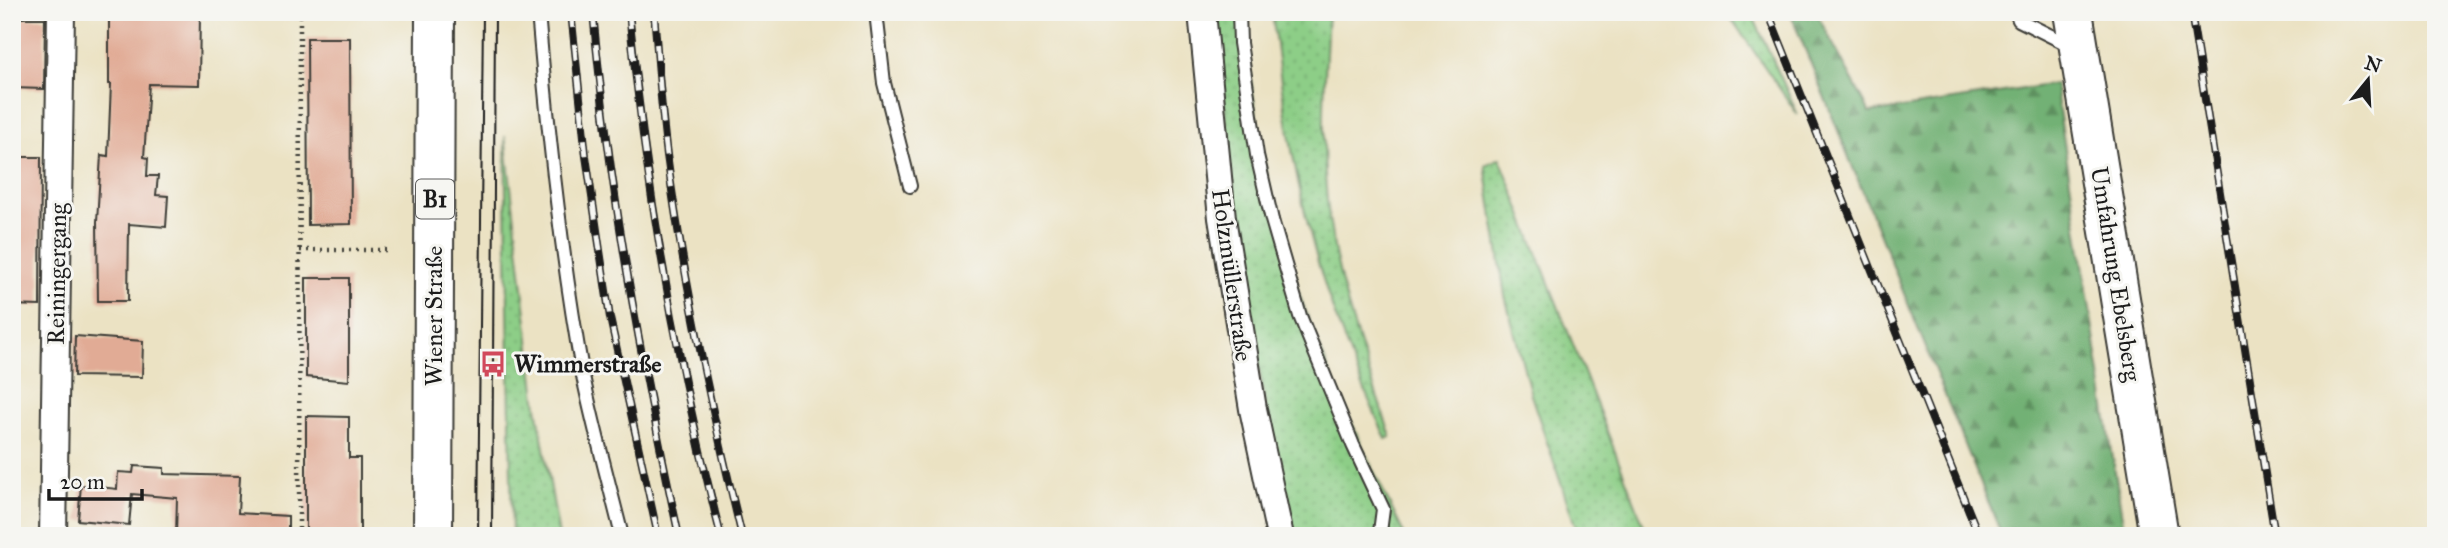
<svg xmlns="http://www.w3.org/2000/svg" width="2448" height="548" font-family="'IM FELL Great Primer',serif">
<defs>
<pattern id="green-dots" width="8" height="8" patternUnits="userSpaceOnUse" patternTransform="scale(1.75)"><rect width="8" height="8" fill="#8dce87"/><path d="M2 2h.1M6 6h.1" fill="none" stroke="#79b074" stroke-width="1.8" stroke-linecap="round"/></pattern>
<pattern id="forest-firs" width="22" height="20" patternUnits="userSpaceOnUse" patternTransform="scale(1.75)"><rect width="22" height="20" fill="#72b174"/><path d="M5 1l3.5 6h-7zM16 11l3.5 6h-7z" fill="#5d8f5e"/></pattern>
</defs>
<rect width="100%" height="100%" fill="#f6f6f2"/>
<filter id="ink" filterUnits="userSpaceOnUse"><feTurbulence type="fractalNoise" baseFrequency=".0143" numOctaves="2"/><feDisplacementMap in="SourceGraphic" scale="14" xChannelSelector="R" yChannelSelector="G"/><feConvolveMatrix kernelMatrix="1 2 1 2 8 2 1 2 1" color-interpolation-filters="sRGB"/></filter>
<filter id="wash" filterUnits="userSpaceOnUse"><feTurbulence type="fractalNoise" baseFrequency=".00686" numOctaves="4" result="noise"/><feDisplacementMap in="SourceGraphic" scale="28" xChannelSelector="R" yChannelSelector="G"/><feGaussianBlur stdDeviation="1.57" result="paint"/><feColorMatrix in="noise" values="0 0 0 0 0 0 0 0 0 0 0 0 0 0 0 0 0 1.4 0 .05"/><feComposite in="paint" operator="in"/></filter>
<g filter="url(#wash)">
<rect width="100%" height="100%" fill="#ebe2c3"/>
<path fill="url(#green-dots)" stroke="#547552" stroke-width="2" d="M 1215,12 L 1244,12 C 1251,108 1272,224 1306,313 C 1335,389 1369,463 1405,536 L 1295,536 L 1265,405 L 1236,215 Z
M 1272,12 L 1328,12 C 1325,74 1321,138 1327,200 C 1335,282 1365,360 1391,437 L 1386,439 C 1365,392 1344,344 1328,295 C 1298,204 1283,107 1272,12 Z
M 1726,12 L 1751,12 L 1798,115 L 1735,24 Z
M 505,136 L 537,407 L 559,536 L 512,536 Z
M 1500,158 L 1648,536 L 1579,536 L 1574,522 L 1531,395 L 1505,296 L 1485,165 Z"/>
<path fill="url(#forest-firs)" stroke="#476648" stroke-width="2" d="M 1790,12 L 1816,12 L 1870,113 L 2055,84 L 2125,536 L 2002,536 Z"/>
<g id="blocks">
<path fill="#e1ab95" d="M 109,12 L 200,12 L 199,85 L 149,84 L 144,157 L 148,158 L 147,176 L 158,176 L 156,195 L 168,196 L 166,227 L 129,224 L 128,301 L 98,301 L 97,222 L 101,155 L 108,156 L 111,84 L 109,84 Z
M 12,18 L 45,18 L 44,89 L 12,88 Z
M 307,38 L 350,38 L 351,224 L 308,225 Z
M 12,157 L 41,157 L 40,306 L 12,305 Z
M 306,278 L 349,278 L 349,381 L 306,377 Z
M 75,336 L 143,341 L 142,377 L 74,376 Z
M 306,416 L 349,417 L 349,458 L 360,458 L 360,536 L 306,536 Z
M 134,466 L 164,468 L 164,474 L 240,476 L 238,513 L 288,516 L 288,536 L 176,535 L 177,498 L 132,494 L 129,525 L 78,520 L 81,485 L 117,489 L 118,472 L 133,473 Z"/>
</g>
</g>
<g filter="url(#ink)">
<use href="#blocks" fill-opacity="0" stroke="#3b3a35" stroke-width="2"/>
<g fill="none" stroke-linecap="round" stroke-linejoin="round">
<g stroke="#3b3a35" stroke-width="16">
<path id="lane" d="M 538,12 C 548,133 561,256 583,376 C 594,429 609,483 622,536
M 876,12 L 884,83 L 910,186
M 1239,12 L 1240,43 L 1257,155 L 1272,220 L 1300,316 L 1353,445 L 1383,509 L 1380,532 L 1381,536
M 2016,12 L 2019,20 L 2071,46"/>
</g>
<g stroke="#3b3a35" stroke-width="30">
<path id="street" d="M 1202,12 L 1222,218 L 1253,409 L 1280,536
M 53,536 L 61,12"/>
</g>
<g stroke="#3b3a35" stroke-width="42">
<path id="primary" d="M 2073,12 L 2159,536
M 433,536 L 435,12"/>
</g>
<path stroke="#3b3a35" stroke-width="4.5" stroke-dasharray="2 5" stroke-linecap="butt" d="M 300,250 L 386,250
M 299,536 L 300,12"/>
<use href="#lane" stroke="#fff" stroke-width="12"/>
<use href="#street" stroke="#fff" stroke-width="26"/>
<use href="#primary" stroke="#fff" stroke-width="38"/>
<path stroke="#1c1c1c" stroke-width="2" d="M 478,536 L 483,12
M 492,536 L 495,12"/>
<g stroke="#1c1c1c" stroke-width="8">
<path id="rail" d="M 571,12 L 586,156 L 610,318 L 658,536
M 593,12 C 609,191 641,361 679,536
M 629,12 C 646,190 676,363 721,536
M 654,12 C 658,60 661,108 667,155 C 684,283 711,410 742,536
M 1768,12 L 1979,536
M 2191,12 L 2275,536"/>
</g>
<use href="#rail" stroke="#f6f6f2" stroke-width="5" stroke-dasharray="16" stroke-linecap="butt"/>
</g>
</g>
<defs>
<g id="bus-bare" transform="scale(2.1)"><path d="M-5-6H5V4H4V6H2V4H-2V6H-4V4H-5ZM-3.5-4V0h7V-4ZM-3.5 1.2v1.5H-2V1.2ZM2 1.2v1.5H3.5V1.2Z" fill="#d1495b" stroke="#f6f6f2" stroke-width="2.5" paint-order="stroke"/></g>
</defs>
<g fill-rule="evenodd">
<use href="#bus-bare" x="493" y="364"/>
</g>
<g text-anchor="middle" stroke-width="6" stroke-linejoin="round" paint-order="stroke">
<rect fill="#f6f6f2" stroke="#5d5d5c" stroke-width="2" x="416" y="179.5" width="38" height="39" rx="5"/>
<g font-size="23" font-weight="bold" fill="#1c1c1c">
<text x="435" y="207">B1</text>
</g>
<g font-size="24" fill="#1c1c1c" stroke="#f6f6f2">
<text transform="translate(57 274) rotate(-89)" y="8">Reiningergang</text>
<text transform="translate(2116 274) rotate(81)" y="8">Umfahrung Ebelsberg</text>
<text transform="translate(1232 275) rotate(82)" y="8">Holzmüllerstraße</text>
<text transform="translate(434 316) rotate(-90)" y="8">Wiener Straße</text>
</g>
<g font-size="24" font-weight="bold" fill="#1c1c1c" stroke="#f6f6f2" text-anchor="start">
<text x="514" y="372">Wimmerstraße</text>
</g>
</g>
<rect width="2448" height="548" fill="none" stroke="#f6f6f2" stroke-width="42"/>
<g transform="translate(2368 80) rotate(18)" stroke="#f6f6f2" stroke-width="5" paint-order="stroke">
<path d="M0-5L12 26L0 18L-12 26Z" fill="#1c1c1c"/>
<text y="-10" font-size="19" font-weight="bold" text-anchor="middle" fill="#1c1c1c">N</text>
</g>
<path d="M49 489v10h93v-10" fill="none" stroke="#1c1c1c" stroke-width="3.5"/>
<text x="60" y="489" font-size="21" fill="#1c1c1c" stroke="#f6f6f2" stroke-width="5" paint-order="stroke">20 m</text>
</svg>
